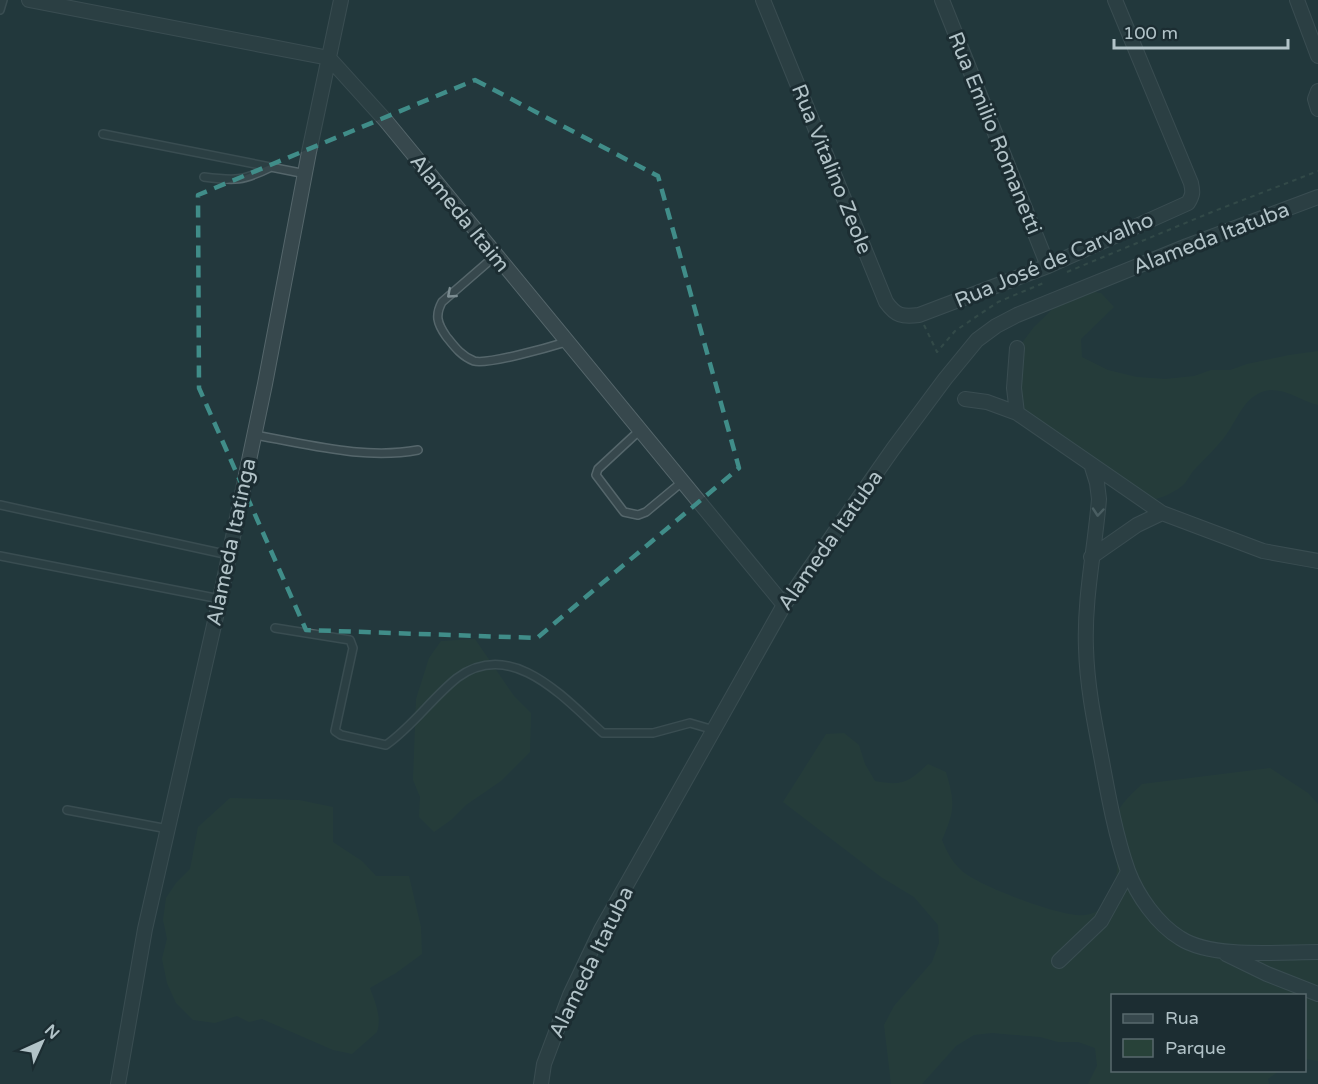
<svg xmlns="http://www.w3.org/2000/svg" width="1318" height="1084" font-family="'Varela Round',sans-serif">
<rect width="100%" height="100%" fill="#23383d"/>
<path fill="#284239" d="M 1082,290 L 1101,293 L 1114,307 L 1081,339 L 1082,357 L 1108,370 L 1137,377 L 1165,379 L 1194,376 L 1211,370 L 1230,370 L 1247,364 L 1289,355 L 1318,351 L 1318,405 C 1301,401 1289,390 1271,390 C 1248,392 1240,413 1230,429 C 1220,445 1207,456 1194,470 C 1190,474 1188,481 1183,485 C 1178,490 1163,498 1155,499 C 1113,505 1048,433 1019,405 L 1013,355 L 1034,327 L 1064,298 Z
M 475,639 L 514,696 L 531,713 L 530,752 L 501,781 L 466,805 L 451,820 L 434,832 L 419,817 L 420,797 L 413,780 L 416,699 L 429,658 L 441,641 Z
M 844,733 L 859,745 L 865,764 L 875,781 C 902,786 908,783 928,764 L 946,772 C 955,803 955,810 942,840 C 947,852 952,862 962,871 C 979,886 1063,918 1085,915 C 1090,915 1098,911 1102,908 C 1126,892 1113,840 1117,816 C 1119,804 1133,793 1142,784 L 1270,768 L 1308,793 L 1318,804 L 1318,1061 L 1305,1059 L 1304,996 L 1112,996 L 1112,1070 L 1279,1071 L 1268,1079 L 1269,1084 L 1088,1084 L 1097,1066 L 1095,1048 L 1078,1042 L 1058,1042 L 1040,1037 L 992,1033 L 974,1035 L 956,1046 L 922,1084 L 891,1084 L 884,1025 L 894,1006 L 932,962 L 939,943 L 938,925 L 914,897 L 881,877 L 783,802 L 826,734 Z
M 230,798 L 299,800 L 333,807 L 333,842 L 362,861 L 376,876 L 409,876 L 421,927 L 422,954 L 396,973 L 370,988 C 375,1002 382,1017 377,1032 L 352,1054 L 333,1050 L 262,1019 L 249,1022 L 237,1016 L 215,1023 L 193,1020 L 176,1003 L 167,983 L 162,959 L 167,939 L 163,920 L 166,898 L 176,883 L 190,869 L 198,827 Z"/>
<g fill="none" stroke-linecap="round" stroke-linejoin="round">
<g stroke="#55666b" stroke-width="10">
<path id="service" d="M 0,10 L 3,0
M 103,134 L 306,174
M 204,177 C 235,181 243,181 271,167
M 495,256 L 442,302 C 435,315 437,323 446,336 C 454,346 461,356 474,361 C 487,365 550,347 566,342
M 639,431 L 598,469 L 596,475 L 624,512 L 638,515 L 646,512 L 682,482
M 254,435 C 308,444 364,460 418,450
M 0,505 L 229,555
M 0,556 L 220,599
M 275,628 L 350,640 L 353,648 L 335,731 L 341,735 L 386,745 C 413,726 432,698 457,678 C 512,637 565,699 603,733 L 653,733 L 690,723 L 714,730
M 67,810 L 168,829"/>
</g>
<g stroke="#55666b" stroke-width="16">
<path id="minor" d="M 29,0 L 329,58 L 386,121 L 784,605
M 763,0 L 886,302 C 896,316 902,317 919,315 L 1048,266 L 1188,203 C 1193,195 1193,192 1191,183 L 1115,0
M 942,0 L 1048,266
M 1297,0 L 1318,56
M 1318,91 L 1315,99 L 1318,109
M 1017,348 L 1014,388 L 1017,413 L 1162,513 L 1263,551 L 1318,561
M 965,399 L 987,402 L 1017,413
M 1092,467 L 1097,483 L 1099,499 C 1095,549 1084,598 1086,648 C 1087,685 1094,720 1101,756 C 1108,794 1115,834 1128,871 C 1137,895 1157,924 1180,938 C 1212,959 1280,952 1318,952
M 1091,557 L 1137,525 L 1162,513
M 1226,954 L 1267,974 L 1318,994
M 1059,961 L 1101,921 L 1128,872
M 118,1084 L 145,929 L 220,599 L 265,384 L 309,152 L 341,0
M 541,1084 L 544,1064 L 570,995 L 601,930 L 784,605 L 893,449 L 945,379 L 977,340 L 996,326 L 1017,315 L 1187,246 L 1318,197"/>
</g>
<path stroke="#465f58" stroke-width="2" stroke-dasharray="4.5 4.5" stroke-linecap="butt" d="M 1067,272 L 1212,212 L 1318,171
M 924,325 L 937,352 L 955,331 L 998,302 L 1046,282"/>
<use href="#service" stroke="#37484d" stroke-width="7"/>
<use href="#minor" stroke="#37484d" stroke-width="14"/>
</g>
<defs><path id="oneway-chevron" d="M-2-3.5L2.5 0L-2 3.5" fill="none" stroke-width="1.6" stroke-linecap="round" stroke-linejoin="round" transform="scale(1.5)"/></defs>
<g stroke="#7b8c91">
<use href="#oneway-chevron" transform="translate(451 294) rotate(139)"/>
<use href="#oneway-chevron" transform="translate(1098 512) rotate(95)"/>
</g>
<path d="M0 0H1318V1084H0ZM 475,80 L 658,176 L 739,468 L 537,638 L 306,630 L 199,388 L 198,195 Z" fill="#23383d" fill-opacity=".55" fill-rule="evenodd"/>
<path fill="none" stroke="#408d89" stroke-width="4.5" stroke-dasharray="12 8" stroke-linejoin="round" d="M 475,80 L 658,176 L 739,468 L 537,638 L 306,630 L 199,388 L 198,195 Z"/>
<g text-anchor="middle" stroke-width="6" stroke-linejoin="round" paint-order="stroke">
<g font-size="21" fill="#b2c3c8" stroke="#1c2d32">
<text transform="translate(995 133) rotate(68)" y="7">Rua Emilio Romanetti</text>
<text transform="translate(832 169) rotate(68)" y="7">Rua Vitalino Zeole</text>
<text transform="translate(460 213) rotate(51)" y="7">Alameda Itaim</text>
<text transform="translate(1211 238) rotate(-21)" y="7">Alameda Itatuba</text>
<text transform="translate(1054 260) rotate(-23)" y="7">Rua José de Carvalho</text>
<text transform="translate(830 540) rotate(-55)" y="7">Alameda Itatuba</text>
<text transform="translate(231 542) rotate(-78)" y="7">Alameda Itatinga</text>
<text transform="translate(591 962) rotate(-64)" y="7">Alameda Itatuba</text>
</g>
</g>
<rect x="1111" y="994" width="195" height="78" fill="#1c2d32" stroke="#58696e" stroke-width="1.5"/>
<rect x="1123" y="1014" width="30" height="9" fill="#37484d" stroke="#58696e" stroke-width="1.5"/>
<text x="1165" y="1024" font-size="18" fill="#b2c3c8">Rua</text>
<rect x="1123" y="1039" width="30" height="18" fill="#284239" stroke="#58696e" stroke-width="1.5"/>
<text x="1165" y="1054" font-size="18" fill="#b2c3c8">Parque</text>
<g transform="translate(42 1042) rotate(45)" stroke="#1c2d32" stroke-width="4.5" paint-order="stroke">
<path d="M0-4.5L10 22L0 15L-10 22Z" fill="#b2c3c8"/>
<text y="-9" font-size="16" font-weight="bold" text-anchor="middle" fill="#b2c3c8">N</text>
</g>
<path d="M1114 39v9h174v-9" fill="none" stroke="#b2c3c8" stroke-width="3"/>
<text x="1123" y="39" font-size="18" fill="#b2c3c8" stroke="#1c2d32" stroke-width="4.5" paint-order="stroke">100 m</text>
</svg>
